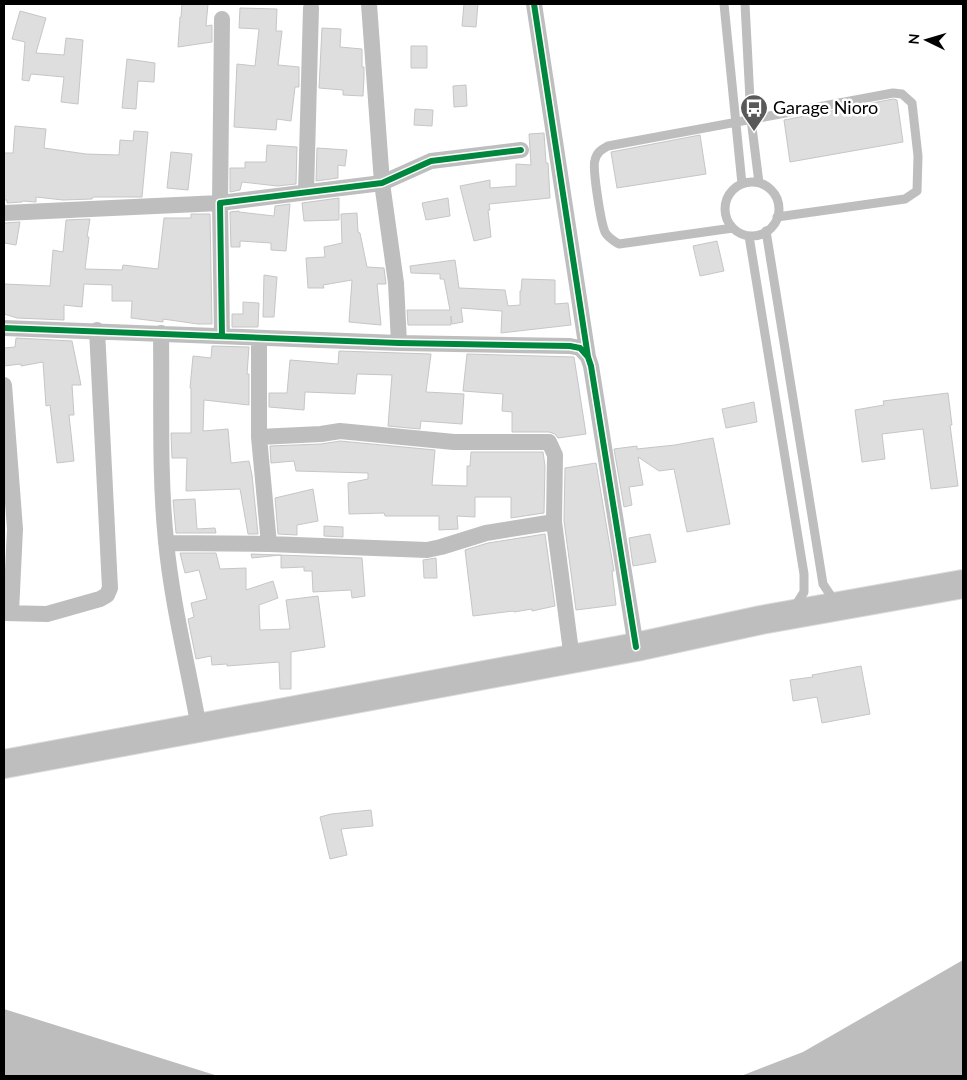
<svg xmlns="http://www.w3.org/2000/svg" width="967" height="1080" font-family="Lato,sans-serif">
<rect width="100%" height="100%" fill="#fff"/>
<path fill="#bdbdbd" d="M 963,960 L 963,1076 L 741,1076 L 803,1052 Z
M 4,1009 L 218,1076 L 4,1076 Z"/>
<path fill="#dedede" stroke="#c6c6c6" d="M 182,4 L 208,4 L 206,26 L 212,25 L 212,42 L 178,47 L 180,17 L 181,17 Z
M 464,4 L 478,4 L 476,27 L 462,26 Z
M 240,8 L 277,9 L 276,31 L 282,31 L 278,65 L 299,67 L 299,87 L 295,87 L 291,121 L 277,119 L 276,130 L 234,127 L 237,64 L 255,66 L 259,29 L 239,28 Z
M 20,11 L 46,18 L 36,53 L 64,55 L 66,38 L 83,40 L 78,104 L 61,102 L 64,77 L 31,74 L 29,81 L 22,80 L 25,42 L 12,39 Z
M 322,28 L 341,29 L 340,47 L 362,49 L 362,67 L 364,67 L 364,78 L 363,96 L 343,95 L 343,90 L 319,88 Z
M 411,46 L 427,46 L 427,68 L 411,68 Z
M 127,59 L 155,63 L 154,82 L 138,81 L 136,109 L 122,108 Z
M 466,85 L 467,106 L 454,107 L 453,86 Z
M 893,99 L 897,100 L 903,142 L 790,162 L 784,120 Z
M 415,109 L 433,110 L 432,126 L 414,125 Z
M 15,126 L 46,129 L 44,148 L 86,154 L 119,155 L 120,140 L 133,141 L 134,131 L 148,132 L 142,197 L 93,197 L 92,199 L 63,200 L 36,197 L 36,202 L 23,201 L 22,202 L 7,203 L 7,200 L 4,200 L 4,153 L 13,153 Z
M 544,133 L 546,163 L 548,163 L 550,198 L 489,204 L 490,210 L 488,210 L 491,237 L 474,241 L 460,186 L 490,180 L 490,188 L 516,186 L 516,164 L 531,165 L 529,134 Z
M 700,135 L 706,174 L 617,188 L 611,152 Z
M 267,145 L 297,147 L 296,184 L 277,186 L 242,182 L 240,190 L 230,192 L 230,168 L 245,168 L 245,162 L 266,162 Z
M 317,148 L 347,150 L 345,166 L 338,165 L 338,178 L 316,181 Z
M 171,152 L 192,154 L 188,190 L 167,188 Z
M 339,198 L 339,220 L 304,221 L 302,203 Z
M 448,198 L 450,216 L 426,220 L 422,203 Z
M 290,204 L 286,251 L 271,250 L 271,243 L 240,241 L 240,247 L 231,247 L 230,212 L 239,211 L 239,212 L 274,216 L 275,206 Z
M 357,213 L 358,232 L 360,233 L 367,267 L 384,268 L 386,284 L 377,284 L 381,325 L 349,322 L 352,280 L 323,285 L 324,288 L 308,288 L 306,258 L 325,257 L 324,247 L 342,243 L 341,214 Z
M 191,214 L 210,214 L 212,324 L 198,324 L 163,319 L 163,322 L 131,318 L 132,301 L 112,301 L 112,285 L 84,284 L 82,307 L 64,305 L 64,320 L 17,318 L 4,314 L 4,284 L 50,286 L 53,250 L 63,252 L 66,220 L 90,219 L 87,237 L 89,237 L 85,269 L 122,270 L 123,265 L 158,269 L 164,218 L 191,218 Z
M 20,222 L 16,245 L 4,243 L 4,223 Z
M 717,241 L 724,271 L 700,276 L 693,246 Z
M 455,260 L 459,288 L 505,290 L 508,306 L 520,305 L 520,291 L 521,291 L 522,279 L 555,280 L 555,304 L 568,303 L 571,325 L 501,333 L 502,311 L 461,308 L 463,322 L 452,324 L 451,316 L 451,325 L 408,325 L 407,310 L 450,310 L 444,279 L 440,279 L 440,274 L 411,273 L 410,266 Z
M 264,275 L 277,277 L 274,317 L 263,317 Z
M 243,302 L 259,303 L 258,327 L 232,327 L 232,314 L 243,314 Z
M 16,338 L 72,341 L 81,385 L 72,385 L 74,415 L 69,415 L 74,461 L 57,463 L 50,405 L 46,406 L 43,362 L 21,366 L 21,364 L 4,366 L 4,348 L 15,347 Z
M 212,346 L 249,347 L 247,374 L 249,374 L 249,405 L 204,400 L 203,431 L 228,429 L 231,463 L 249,461 L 252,475 L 258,534 L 248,534 L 240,489 L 186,491 L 187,458 L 172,458 L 171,433 L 191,433 L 191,388 L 190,388 L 193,356 L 211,358 Z
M 339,351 L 431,354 L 426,392 L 464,394 L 462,424 L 421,421 L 420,429 L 388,426 L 392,375 L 357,374 L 355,394 L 305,392 L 304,410 L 269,407 L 269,393 L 287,393 L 290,360 L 338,364 Z
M 467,354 L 574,357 L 586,434 L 558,438 L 555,434 L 549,432 L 512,432 L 512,412 L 502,411 L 503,394 L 463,391 Z
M 948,393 L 952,425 L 950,425 L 958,486 L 931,489 L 923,429 L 882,434 L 885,459 L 862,462 L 855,410 L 884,405 L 883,401 Z
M 754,402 L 757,422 L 726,428 L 722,409 Z
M 713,438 L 730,524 L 687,532 L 674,469 L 659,471 L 638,457 L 643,485 L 629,487 L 632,505 L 624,507 L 614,449 L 637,446 L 637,449 L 675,445 Z
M 340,441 L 435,450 L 432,485 L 467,486 L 467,466 L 470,466 L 471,452 L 543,452 L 545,466 L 544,513 L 511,518 L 511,497 L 475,497 L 475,517 L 457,516 L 458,529 L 439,530 L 439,516 L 385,516 L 384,513 L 349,514 L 348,483 L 368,479 L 368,473 L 296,471 L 294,461 L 271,463 L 270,446 L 321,444 Z
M 596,463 L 614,571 L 612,571 L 616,605 L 576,610 L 564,521 L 565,468 Z
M 313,489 L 318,521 L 297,525 L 297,535 L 278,534 L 275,498 Z
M 195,499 L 197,529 L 215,528 L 216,533 L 176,533 L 173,500 Z
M 324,526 L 343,527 L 343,537 L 324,536 Z
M 545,534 L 555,606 L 532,611 L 532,609 L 514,612 L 513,611 L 473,616 L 465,550 L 488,543 Z
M 650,534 L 656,562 L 633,566 L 629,538 Z
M 180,553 L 216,553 L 220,569 L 246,568 L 246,590 L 273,581 L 278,598 L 259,605 L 260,630 L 290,629 L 286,600 L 318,596 L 325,647 L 291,652 L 291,689 L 280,689 L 279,662 L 227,666 L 227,664 L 212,665 L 211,656 L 196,659 L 188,619 L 194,617 L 191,603 L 207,599 L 199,570 L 185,573 Z
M 251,554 L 362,558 L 365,596 L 352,598 L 351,590 L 313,592 L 312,571 L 304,571 L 304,567 L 281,568 L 281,555 L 252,558 Z
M 436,558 L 437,578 L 424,578 L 423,560 Z
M 861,666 L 870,714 L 822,723 L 817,697 L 793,701 L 790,680 L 813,677 L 812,675 Z
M 371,810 L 373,826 L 341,829 L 347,855 L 330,859 L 320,817 L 331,814 Z"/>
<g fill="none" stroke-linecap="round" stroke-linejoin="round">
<g stroke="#dbdbdb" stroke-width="30">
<path id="highway" d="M 4,764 L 636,647 L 761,620 L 963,584"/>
</g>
<path stroke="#bebebe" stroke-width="9" d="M 724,4 L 742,184
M 745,4 L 751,119 L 759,183
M725 209a27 27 0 1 1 54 0a27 27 0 1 1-54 0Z
M 733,228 L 619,244 C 614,241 608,238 605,232 C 601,223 592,168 595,160 C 597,152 601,150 608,146 L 893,93 L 902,94 L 912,103 L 918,156 L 917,191 L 905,199 L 777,217
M 766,231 L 823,584 L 835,602
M 749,236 L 804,574 L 804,592 L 794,608"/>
<path stroke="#bebebe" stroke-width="16" d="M 369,4 L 382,183 L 396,283 L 399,343
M 534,4 L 588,357 L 591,366 L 636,647
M 306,192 L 311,8
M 4,213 L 220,203 L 222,19
M 4,328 L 399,343 L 570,346 L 580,348 L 588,357
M 161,333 C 162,402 159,472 166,541 C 172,604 188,666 199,728
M 222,336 L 220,203 L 382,183 L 431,161 L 521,150
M 4,385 L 15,529 L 11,612
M 259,437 L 321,434 L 340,431 L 454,442 L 549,442 L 555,455 L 554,522
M 166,543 L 269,544 L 259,437 L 259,338
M 269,544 L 427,550 L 441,547 L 486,533 L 554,522 L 572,659
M 4,613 L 47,614 L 100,599 L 107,595 L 110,588 L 97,330"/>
<use href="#highway" stroke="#bebebe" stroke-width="28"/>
<g stroke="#fff" stroke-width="9">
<path id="cycleway" d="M 534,4 L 588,357 L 591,366 L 636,647
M 4,328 L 399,343 L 570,346 L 580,348 L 588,357
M 222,336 L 220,203 L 382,183 L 431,161 L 521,150"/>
</g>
<use href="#cycleway" stroke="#00873e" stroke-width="6"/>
</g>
<defs>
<g id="bus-pin" transform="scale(1.4375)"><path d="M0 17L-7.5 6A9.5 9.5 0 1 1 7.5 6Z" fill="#595959" stroke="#fff"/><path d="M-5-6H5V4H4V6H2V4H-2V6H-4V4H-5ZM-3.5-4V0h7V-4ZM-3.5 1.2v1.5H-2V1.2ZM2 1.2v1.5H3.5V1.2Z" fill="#fff"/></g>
</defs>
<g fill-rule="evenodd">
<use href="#bus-pin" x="754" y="108"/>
</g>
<g text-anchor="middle" stroke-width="5" stroke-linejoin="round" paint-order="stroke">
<g font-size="18" fill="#000" stroke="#fff" text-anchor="start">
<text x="773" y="114">Garage Nioro</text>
</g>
</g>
<rect width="967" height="1080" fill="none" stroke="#000000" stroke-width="10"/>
<g transform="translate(927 40) rotate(275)" stroke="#ffffff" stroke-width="4" paint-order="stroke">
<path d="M0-4L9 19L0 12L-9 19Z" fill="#000000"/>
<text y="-8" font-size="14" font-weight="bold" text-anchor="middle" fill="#000000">N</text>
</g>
</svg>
